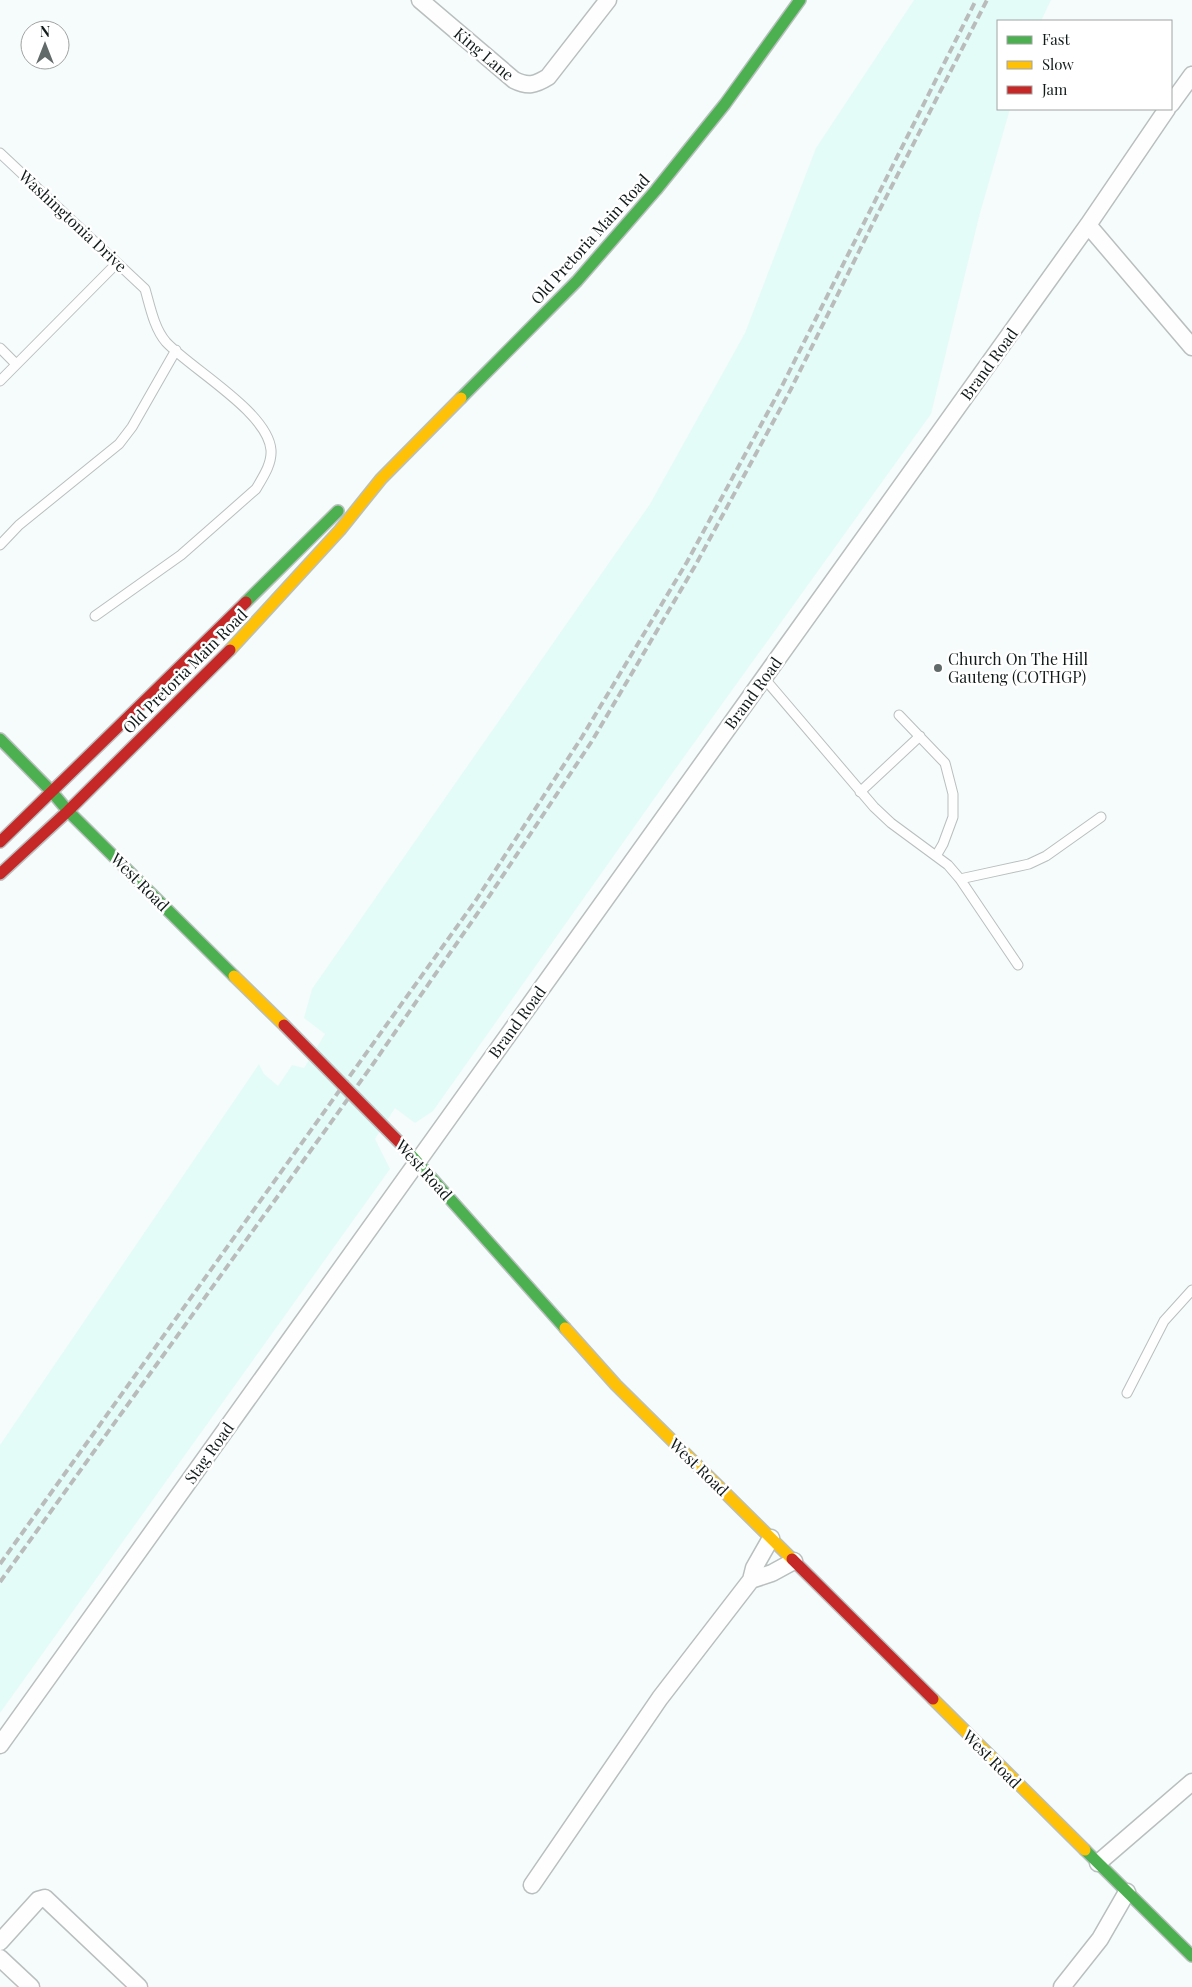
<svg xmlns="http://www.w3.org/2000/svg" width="1192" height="1987" font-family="'Playfair Display',serif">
<rect width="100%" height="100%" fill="#f6fbfb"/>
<path fill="#e4fcf8" d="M 914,0 L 1051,0 L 1041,21 L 998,21 L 998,109 L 1010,109 L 980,213 L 931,414 L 671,775 L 433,1111 L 415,1123 L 395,1108 L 375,1139 L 390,1169 L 0,1713 L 0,1445 L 259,1064 L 264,1074 L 278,1086 L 292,1065 L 304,1068 L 325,1034 L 304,1018 L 312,989 L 650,504 L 745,333 L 816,148 Z"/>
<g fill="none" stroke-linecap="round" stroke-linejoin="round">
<g stroke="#b8bfbe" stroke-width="11">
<path id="lane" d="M 0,153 L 145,289 C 150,306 154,328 166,342 C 191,369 268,412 271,450 C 272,464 263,477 256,489 L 181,555 L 95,616
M 0,348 L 16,364
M 0,381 L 117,263
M 0,545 L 19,525 L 119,444 L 132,427 L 176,350
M 764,678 L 874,807 L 891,823 L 948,865 L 960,879 L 1018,965
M 899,715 L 945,763 L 953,794 L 953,817 L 943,844 L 936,856
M 860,792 L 920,736
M 960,879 L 1029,864 L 1046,856 L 1101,817
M 1127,1393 L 1164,1321 L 1192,1290"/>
</g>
<g stroke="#b8bfbe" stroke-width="19">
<path id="street" d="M 420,0 L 514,80 C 528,87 535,85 548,77 L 608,0
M 1171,104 L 1192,75
M 1088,225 L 1192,347
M 751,1580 L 772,1573 L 794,1561
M 0,1745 L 1088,225 L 1167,109
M 1098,1863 L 1192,1782
M 532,1885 L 660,1698 L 751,1580 L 754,1568 L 771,1538
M 0,1942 L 38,1900 L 45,1898 L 139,1987
M 0,1958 L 31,1987
M 1062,1987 L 1100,1939 L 1127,1892"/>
</g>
<g stroke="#b8bfbe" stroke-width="14">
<path id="fast" d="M 461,398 L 577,281 L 656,190 L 725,104 L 800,0
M 246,602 L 338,511
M 0,739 L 52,792 L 68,811 L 234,976
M 402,1145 L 565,1328
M 1085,1850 L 1192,1956"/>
</g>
<g stroke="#b8bfbe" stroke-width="14">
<path id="slow" d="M 230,650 L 340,530 L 381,479 L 461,398
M 234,976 L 284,1025
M 565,1328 L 616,1385 L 792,1559
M 933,1699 L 1085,1850"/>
</g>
<g stroke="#b8bfbe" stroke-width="14">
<path id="jam" d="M 0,842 L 246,602
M 0,874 L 68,811 L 230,650
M 792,1559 L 933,1699"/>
</g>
<use href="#lane" stroke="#fefefe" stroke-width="9"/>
<use href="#street" stroke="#fefefe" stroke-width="16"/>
<use href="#fast" stroke="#4caf50" stroke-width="11"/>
<use href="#slow" stroke="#ffc107" stroke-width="11"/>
<use href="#jam" stroke="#c62828" stroke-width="11"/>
<path stroke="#babcbc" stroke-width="4" stroke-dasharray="8 4" stroke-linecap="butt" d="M 0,1564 L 476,900 L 582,737 L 687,562 L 782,386 L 976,0
M 0,1582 L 373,1064 L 484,904 L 592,741 L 695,566 L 791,389 L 876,217 L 987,0"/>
<g stroke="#b8bfbe" stroke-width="14" stroke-linecap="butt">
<path id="jam-bridge" d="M 284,1025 L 402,1145"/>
</g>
<use href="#jam-bridge" stroke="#c62828" stroke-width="11"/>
</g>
<circle fill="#616969" stroke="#fff" stroke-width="2" cx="938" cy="668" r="5"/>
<g text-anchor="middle" stroke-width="5" stroke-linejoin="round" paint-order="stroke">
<g font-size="16" fill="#111b1a" stroke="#fff">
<text transform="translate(484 54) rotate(40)" y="6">King Lane</text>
<text transform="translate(73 221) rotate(43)" y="6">Washingtonia Drive</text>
<text transform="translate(590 239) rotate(-48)" y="6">Old Pretoria Main Road</text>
<text transform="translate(989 364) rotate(-54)" y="6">Brand Road</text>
<text transform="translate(185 671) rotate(-45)" y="6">Old Pretoria Main Road</text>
<text transform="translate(753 693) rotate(-54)" y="6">Brand Road</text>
<text transform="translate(140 882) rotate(45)" y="6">West Road</text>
<text transform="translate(517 1022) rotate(-54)" y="6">Brand Road</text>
<text transform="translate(424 1170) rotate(48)" y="6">West Road</text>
<text transform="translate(209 1453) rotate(-54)" y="6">Stag Road</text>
<text transform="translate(699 1467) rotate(44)" y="6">West Road</text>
<text transform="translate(992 1759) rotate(45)" y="6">West Road</text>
</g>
<g font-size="16" fill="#111b1a" stroke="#fff" text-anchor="start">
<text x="948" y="665">Church On The Hill<tspan x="948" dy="18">Gauteng (COTHGP)</tspan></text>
</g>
</g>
<rect x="997" y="20" width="175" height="90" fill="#ffffff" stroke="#a0a4a3"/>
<rect x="1007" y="36" width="25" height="8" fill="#4caf50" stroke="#a0a4a3"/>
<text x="1042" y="45" font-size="15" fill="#111b1a">Fast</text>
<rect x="1007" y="61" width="25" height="8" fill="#ffc107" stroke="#a0a4a3"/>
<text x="1042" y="70" font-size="15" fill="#111b1a">Slow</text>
<rect x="1007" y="86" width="25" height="8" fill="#c62828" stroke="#a0a4a3"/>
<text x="1042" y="95" font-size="15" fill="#111b1a">Jam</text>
<g transform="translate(45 45)"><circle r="24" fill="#ffffff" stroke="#a0a4a3"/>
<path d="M0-4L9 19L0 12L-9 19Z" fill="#616969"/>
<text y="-8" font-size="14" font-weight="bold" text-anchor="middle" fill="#111b1a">N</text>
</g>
</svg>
